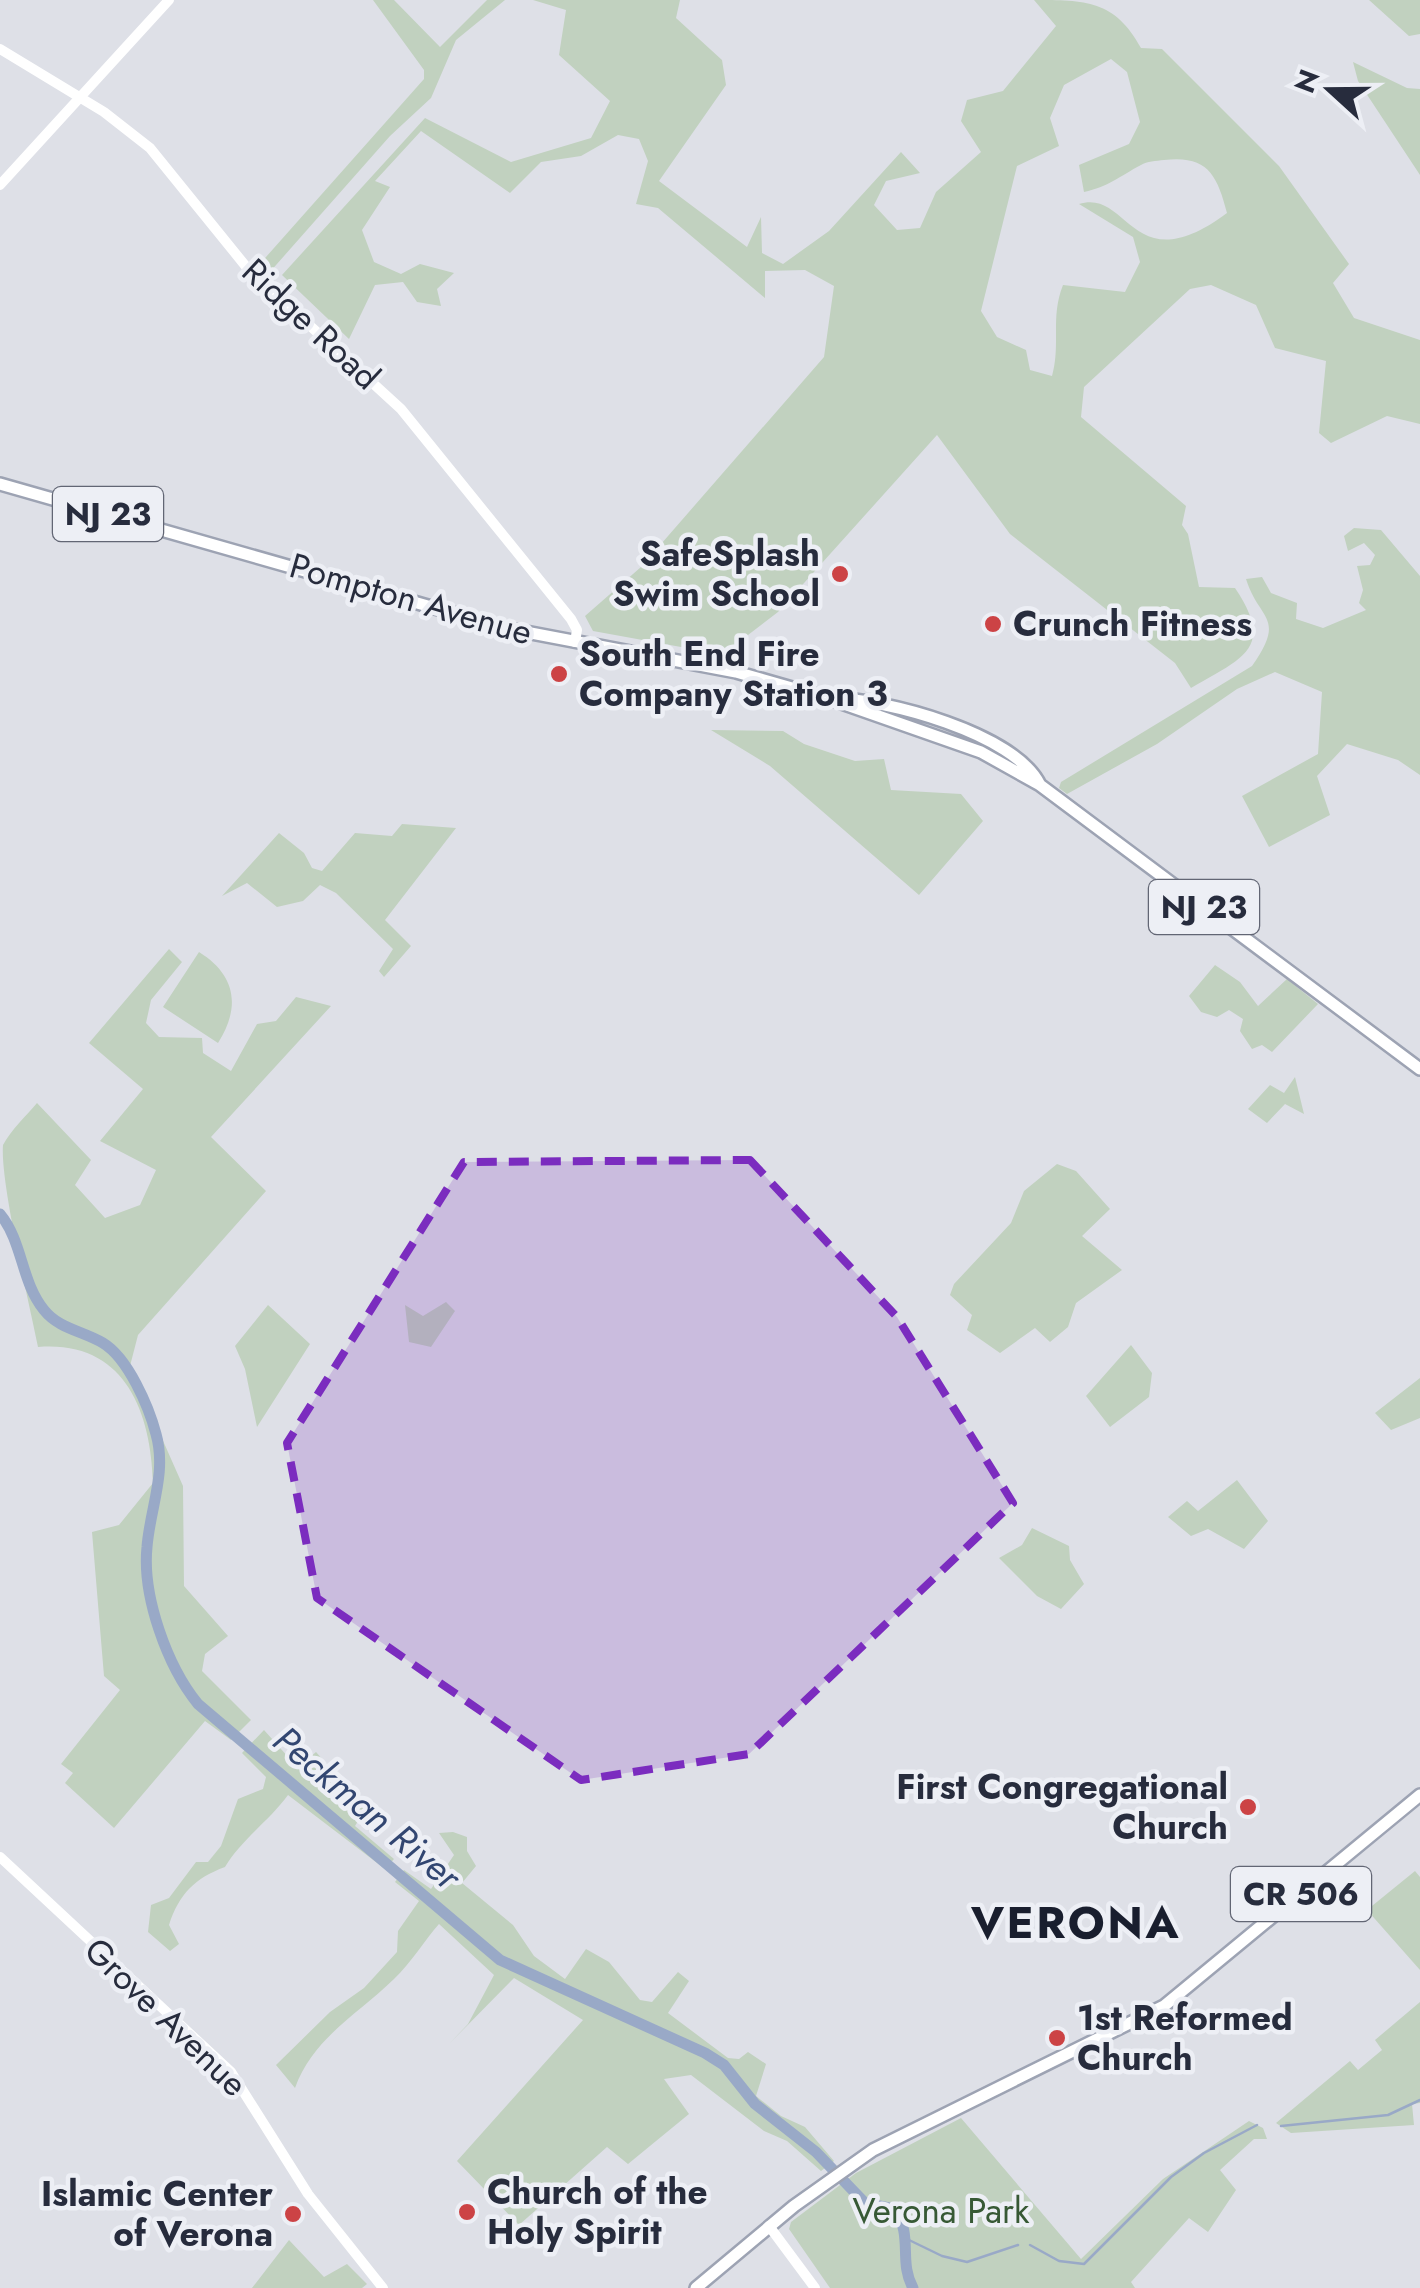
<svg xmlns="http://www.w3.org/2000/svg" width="1420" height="2288" font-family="Jost,sans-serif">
<rect width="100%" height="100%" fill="#dee0e7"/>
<path fill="#c1d1bf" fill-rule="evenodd" d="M 373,0 L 394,0 L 440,47 L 487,0 L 505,0 L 456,40 L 431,98 L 390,136 L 269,273 L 258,266 L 424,79 L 424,70 Z
M 533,0 L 680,0 L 676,18 L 722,60 L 726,85 L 659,181 L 747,247 L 761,217 L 762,253 L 783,264 L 829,231 L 901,152 L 920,173 L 886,181 L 874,205 L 897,230 L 920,228 L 936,192 L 981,152 L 961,121 L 967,100 L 1003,91 L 1056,26 L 1034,0 C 1085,0 1115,0 1141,48 L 1162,49 L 1279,166 L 1349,264 L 1333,283 L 1354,318 L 1420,340 L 1420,424 L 1387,416 L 1331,443 L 1319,433 L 1326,361 L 1275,348 L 1256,305 L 1211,285 L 1190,289 L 1084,387 L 1081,417 L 1186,506 L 1182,525 L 1188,534 L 1199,587 L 1235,588 C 1276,649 1242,658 1191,688 L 1175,663 L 1010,534 L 937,435 L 778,612 L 748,635 L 736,657 L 593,631 L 585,616 L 641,567 L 824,357 L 834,286 L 805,270 L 765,271 L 765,298 L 658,208 L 636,204 L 648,161 L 639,139 L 618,135 L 581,156 L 541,162 L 510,193 L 421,131 L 375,181 L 390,187 L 362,230 L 374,262 L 401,274 L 420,264 L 454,273 L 437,289 L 441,306 L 417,302 L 403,282 L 375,285 L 349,339 L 282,275 L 425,118 L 511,162 L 591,138 L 610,101 L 559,55 L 566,10 ZM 1111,59 L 1127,72 L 1140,122 L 1129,144 L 1079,165 L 1084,192 C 1108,187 1120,176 1141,165 C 1147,161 1156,161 1164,160 C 1207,155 1217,174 1227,213 C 1132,284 1129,188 1079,204 L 1133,237 L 1140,262 L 1125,292 L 1063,285 C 1050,318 1061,343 1052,376 L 1030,370 L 1026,350 L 997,337 L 981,311 L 1017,166 L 1059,146 L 1050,118 L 1064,85 Z
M 1369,0 L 1420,0 L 1420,34 L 1409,36 Z
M 1353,62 L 1407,88 L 1420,89 L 1420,175 L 1358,81 Z
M 1354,528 L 1381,530 L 1420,576 L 1420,775 L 1398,760 L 1347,744 L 1317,776 L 1330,815 L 1269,847 L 1242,796 L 1318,754 L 1322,692 L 1275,672 L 1237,689 L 1157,744 L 1067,794 L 1059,788 L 1061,782 L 1252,666 C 1287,616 1259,621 1246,579 L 1262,577 L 1271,593 L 1297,603 L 1296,619 L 1323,628 L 1366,610 L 1359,603 L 1363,590 L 1357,566 L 1370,565 L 1375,555 L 1364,543 L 1348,551 L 1344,536 Z
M 711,730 L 783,731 L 804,744 L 855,761 L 884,759 L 891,790 L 961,794 L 983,821 L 919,895 L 770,766 Z
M 402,824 L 456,828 L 385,920 L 411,946 L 384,977 L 379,971 L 393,949 L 336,893 L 320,885 L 303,901 L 277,907 L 247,883 L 222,896 L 279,833 L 304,853 L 312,868 L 322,871 L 355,833 L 392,836 Z
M 169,949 L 182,962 L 151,1000 L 146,1023 L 159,1037 L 202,1038 L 203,1053 L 231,1071 L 257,1024 L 276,1021 L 296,997 L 331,1006 L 211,1137 L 266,1191 L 138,1335 L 130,1366 L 183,1486 L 184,1586 L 228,1636 L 205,1654 L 202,1671 L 251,1720 L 231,1740 L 205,1721 L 114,1828 L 65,1783 L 73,1773 L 61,1764 L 120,1690 L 104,1676 L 92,1532 L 119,1525 L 153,1483 C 151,1409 123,1340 38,1347 C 29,1302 0,1182 3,1145 C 11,1130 26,1116 37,1103 L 91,1160 L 75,1185 L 105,1218 L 140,1205 L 156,1170 L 100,1141 L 143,1089 L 89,1043 Z
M 199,952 C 236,975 241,1007 218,1043 L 163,1007 Z
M 1215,965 L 1240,982 L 1258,1006 L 1287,979 L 1318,1004 L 1272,1052 L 1262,1045 L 1252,1049 L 1240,1031 L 1243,1019 L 1229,1010 L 1217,1017 L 1201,1012 L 1189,996 Z
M 1295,1077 L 1304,1114 L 1285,1104 L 1267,1123 L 1248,1109 L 1270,1085 L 1284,1093 Z
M 1057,1164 L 1076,1171 L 1110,1209 L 1082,1236 L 1122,1270 L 1076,1303 L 1068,1327 L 1050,1342 L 1035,1328 L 1000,1353 L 967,1330 L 972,1315 L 950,1295 L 954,1284 L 1011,1223 L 1024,1191 Z
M 446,1302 L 455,1311 L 431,1347 L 409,1342 L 405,1305 L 423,1316 Z
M 268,1305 L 310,1344 L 257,1427 L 245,1369 L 235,1346 Z
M 1131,1345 L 1152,1373 L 1149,1397 L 1110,1427 L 1086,1396 Z
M 1420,1378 L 1420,1418 L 1391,1430 L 1375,1413 Z
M 1237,1480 L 1268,1521 L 1244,1549 L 1208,1529 L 1191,1536 L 1168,1517 L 1187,1501 L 1198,1511 Z
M 1032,1528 L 1069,1546 L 1070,1560 L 1084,1584 L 1061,1609 L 1037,1596 L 999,1558 L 1022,1545 Z
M 264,1730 L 298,1768 L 316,1752 L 366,1808 L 355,1826 L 394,1859 L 385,1869 L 288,1795 C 269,1821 241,1840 225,1867 C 195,1878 179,1894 169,1925 L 179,1944 L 170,1951 L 148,1932 L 151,1905 L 169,1898 L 196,1862 L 208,1862 L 221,1846 L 238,1799 L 263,1789 L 266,1777 L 242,1753 Z
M 453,1832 L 467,1837 L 467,1851 L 476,1866 L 462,1883 L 513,1925 L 534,1956 L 565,1979 L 586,1949 L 609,1962 L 640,2000 L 652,2002 L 678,1972 L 689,1981 L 668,2013 L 728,2058 L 739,2059 L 748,2052 L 766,2064 L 756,2096 L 781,2116 L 805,2127 L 834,2161 L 821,2171 L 787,2141 L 764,2131 L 691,2075 L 664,2079 L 689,2114 L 628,2164 L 607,2147 L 519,2225 L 457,2161 L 583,2020 L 514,1978 L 450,2043 L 468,2024 L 494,1975 L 439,1924 C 424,1941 411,1963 394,1979 C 357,2015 313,2038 295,2088 L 276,2065 L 330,2012 L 364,1988 L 397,1952 L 398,1931 L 419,1901 L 395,1882 L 404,1870 L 431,1889 L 454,1855 L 439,1833 Z
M 1415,1871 L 1420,1877 L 1420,1970 L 1367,1910 Z
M 1420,2002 L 1420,2103 L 1412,2104 L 1414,2125 L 1291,2133 L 1276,2123 L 1350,2061 L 1358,2070 L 1382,2050 L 1375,2040 Z
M 961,2118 L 1081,2259 L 1163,2179 L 1249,2121 L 1263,2128 L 1267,2139 L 1254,2139 L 1220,2170 L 1236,2190 L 1208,2232 L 1189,2218 L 1131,2282 L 1135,2288 L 830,2288 L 789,2229 L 791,2222 L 856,2173 Z
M 289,2240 L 324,2277 L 347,2264 L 367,2284 L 362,2288 L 252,2288 Z"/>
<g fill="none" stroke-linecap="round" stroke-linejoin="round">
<path stroke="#99a9c7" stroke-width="2.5" d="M 1281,2126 L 1388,2115 L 1420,2100
M 907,2239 L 942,2256 L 967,2262 L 1018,2245
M 1030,2245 L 1059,2261 L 1084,2264 L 1171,2177 L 1204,2153 L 1257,2125"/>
<path stroke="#99a9c7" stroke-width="11" d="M 0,1214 C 23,1242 21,1282 44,1310 C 59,1329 83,1331 103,1343 C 128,1358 149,1407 156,1434 C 167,1473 150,1508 147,1547 C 142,1596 167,1666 198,1704 L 500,1960 L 705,2053 L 724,2065 L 755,2104 L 816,2152 L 865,2203 L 894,2209 C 914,2235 898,2261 913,2288"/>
<g stroke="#9da3b3" stroke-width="16">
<path id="primary" d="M 0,484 L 505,628 L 736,672 L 827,698 L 981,752 L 1040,785 L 1420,1069
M 831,698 C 885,699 1015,733 1040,785
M 696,2288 L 794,2206 L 873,2150 L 1164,2006 L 1420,1795"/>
</g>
<path stroke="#fff" stroke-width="10" d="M 0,49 L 104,112 L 150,148 L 248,269 L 401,409 L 571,619 L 577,630 L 575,642
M 0,185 L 169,0
M 0,1857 L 231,2072 L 308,2194 L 383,2288
M 769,2226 L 815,2288"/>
<use href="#primary" stroke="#fff" stroke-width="11"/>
</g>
<path fill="#7b2cbf" fill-opacity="0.2" stroke="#7b2cbf" stroke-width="8" stroke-dasharray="20 12" stroke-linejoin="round" d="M 750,1160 L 897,1317 L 1013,1503 L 749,1754 L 581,1780 L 317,1598 L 287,1443 L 464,1162 Z"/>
<g fill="#cc4345" stroke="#edeff5" stroke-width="4">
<circle cx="840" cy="574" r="10"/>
<circle cx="993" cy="624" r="10"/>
<circle cx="559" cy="674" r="10"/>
<circle cx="1248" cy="1807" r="10"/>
<circle cx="1057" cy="2038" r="10"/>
<circle cx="467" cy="2212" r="10"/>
<circle cx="293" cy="2214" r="10"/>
</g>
<g text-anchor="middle" stroke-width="9" stroke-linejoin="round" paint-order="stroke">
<g fill="#edeff5" stroke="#626674" stroke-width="2.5">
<rect x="53" y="487" width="110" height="54" rx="8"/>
<rect x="1149" y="880" width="110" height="54" rx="8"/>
<rect x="1231" y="1867" width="140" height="54" rx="8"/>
</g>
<g font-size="32" font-weight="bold" fill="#272c3d">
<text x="108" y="525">NJ 23</text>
<text x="1204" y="918">NJ 23</text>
<text x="1301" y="1905">CR 506</text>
</g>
<g font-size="35" fill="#272c3d" stroke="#edeff5">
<text transform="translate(311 324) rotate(43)" y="12">Ridge Road</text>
<text transform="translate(411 599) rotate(16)" y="12">Pompton Avenue</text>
<text transform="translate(166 2017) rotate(44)" y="12">Grove Avenue</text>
</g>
<g font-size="35" font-weight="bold" fill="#272c3d" stroke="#edeff5" text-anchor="start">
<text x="820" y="566" text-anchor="end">SafeSplash<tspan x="820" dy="40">Swim School</tspan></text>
<text x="1013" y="636">Crunch Fitness</text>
<text x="579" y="666">South End Fire<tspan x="579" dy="40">Company Station 3</tspan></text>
<text x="1228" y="1799" text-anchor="end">First Congregational<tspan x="1228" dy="40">Church</tspan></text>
<text x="1077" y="2030">1st Reformed<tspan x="1077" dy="40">Church</tspan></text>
<text x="487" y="2204">Church of the<tspan x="487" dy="40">Holy Spirit</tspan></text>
<text x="273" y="2206" text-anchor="end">Islamic Center<tspan x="273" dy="40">of Verona</tspan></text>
</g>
<g font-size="35" fill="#375935" stroke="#edeff5">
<text x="941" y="2223">Verona Park</text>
</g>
<g font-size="38" font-style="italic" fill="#324671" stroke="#edeff5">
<text transform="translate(367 1808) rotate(40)" y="13">Peckman River</text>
</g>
<g font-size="45" font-weight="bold" letter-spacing="2.5" fill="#191e2e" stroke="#edeff5">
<text x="1076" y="1938">VERONA</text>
</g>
</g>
<g transform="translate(1330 90) rotate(291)" stroke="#edeff5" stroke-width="8" paint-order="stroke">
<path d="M0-8L18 38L0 25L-18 38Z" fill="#272c3d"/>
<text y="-15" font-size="28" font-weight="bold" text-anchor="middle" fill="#272c3d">N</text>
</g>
</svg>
